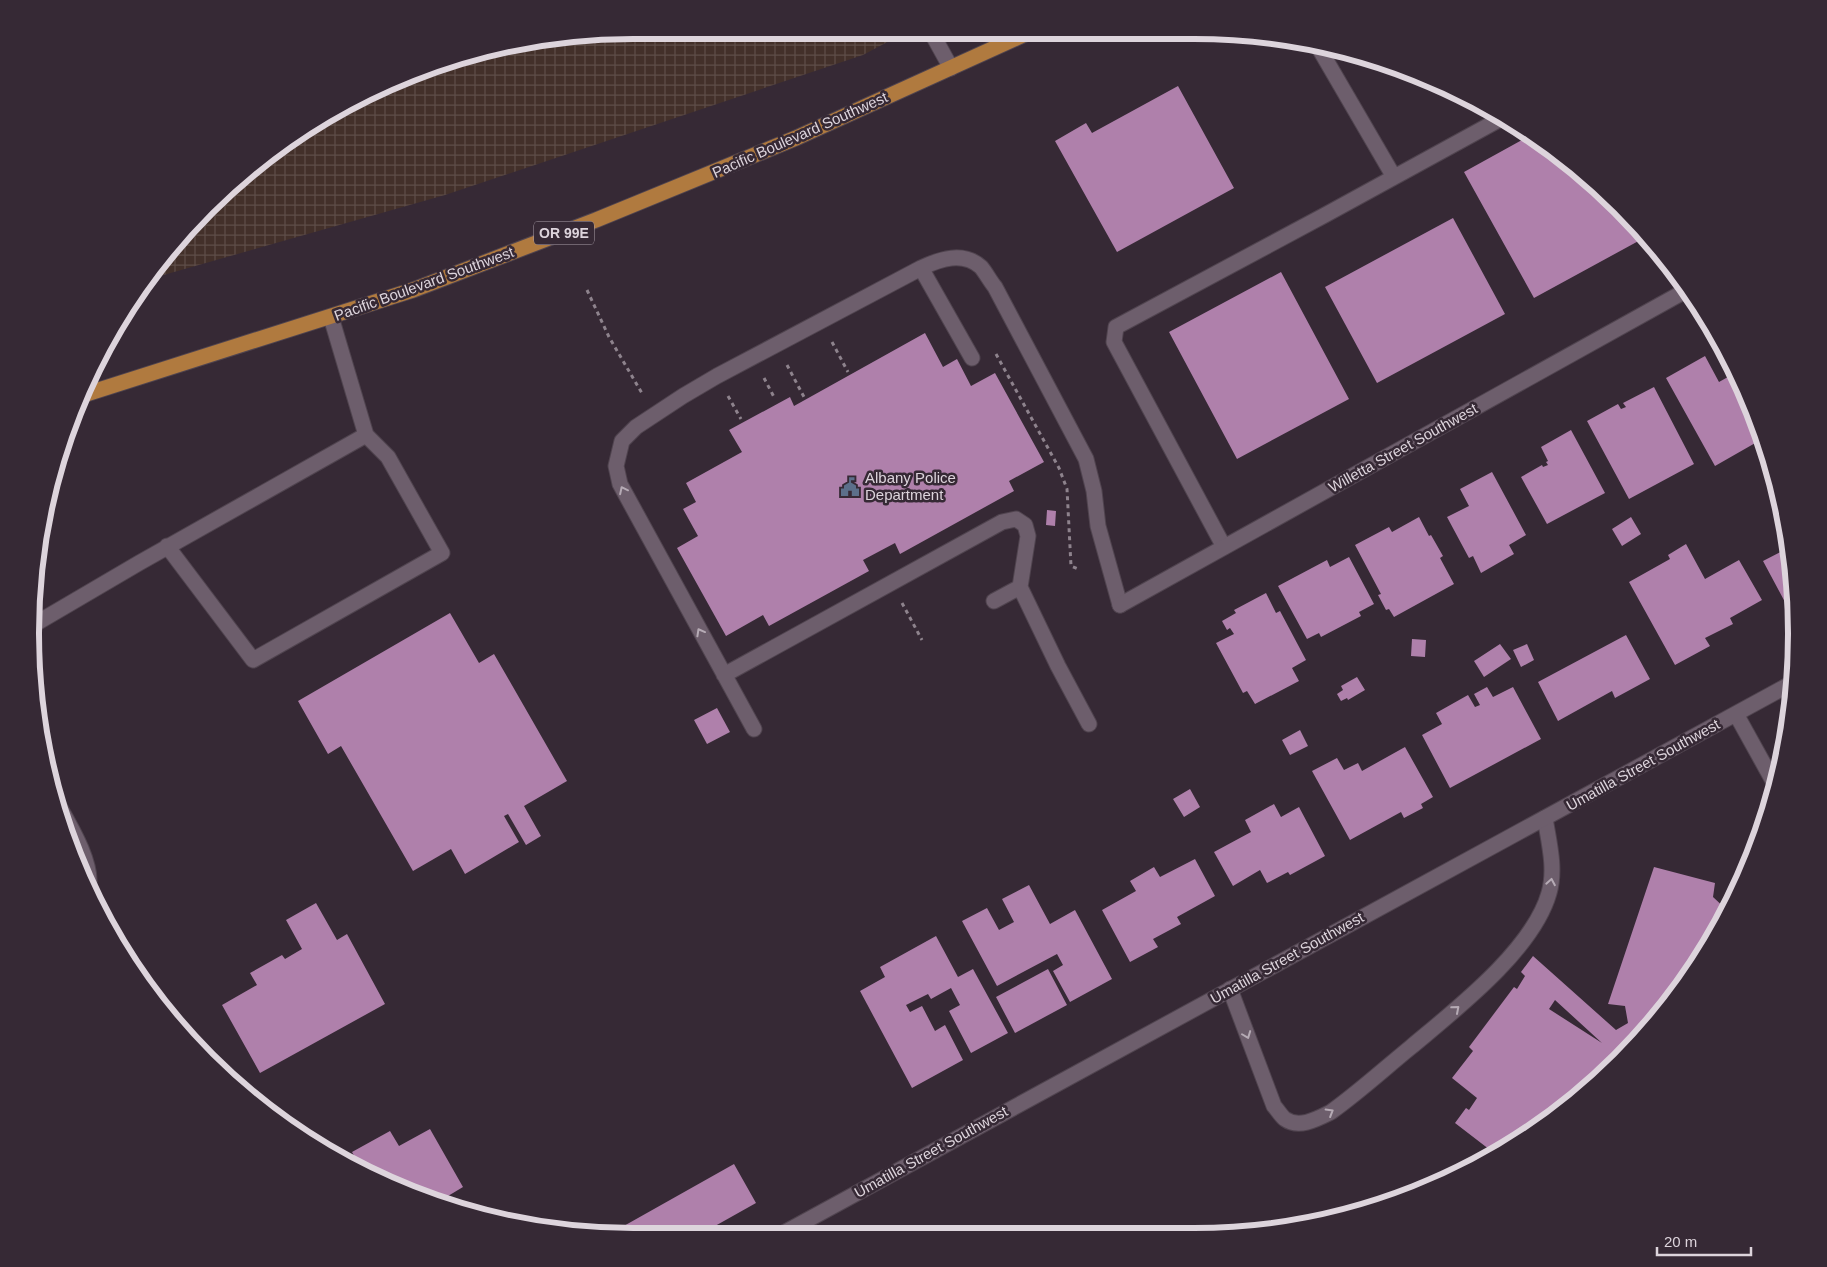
<svg xmlns="http://www.w3.org/2000/svg" width="1827" height="1267" font-family="Helvetica,sans-serif">
<defs>
<pattern id="industrial-grid" width="8" height="8" patternUnits="userSpaceOnUse" patternTransform="scale(1.25)"><rect width="8" height="8" fill="#43302a"/><path d="M0 4h8M4 0v8" fill="none" stroke="#5e4d48"/></pattern>
</defs>
<rect width="100%" height="100%" fill="#362935"/>
<path fill="url(#industrial-grid)" d="M 634,30 L 910,30 L 863,55 L 445,195 L 146,280 L 180,236 L 298,132 L 402,76 L 477,51 Z"/>
<path fill="#af80ab" fill-rule="evenodd" d="M 1178,86 L 1234,188 L 1117,252 L 1055,141 L 1086,123 L 1092,133 Z
M 1531,135 L 1561,155 L 1638,227 L 1644,238 L 1534,298 L 1464,172 Z
M 1453,218 L 1505,314 L 1377,383 L 1325,287 Z
M 1281,272 L 1349,399 L 1237,459 L 1169,332 Z
M 925,333 L 943,367 L 957,359 L 971,386 L 995,373 L 1044,462 L 1009,481 L 1014,491 L 900,554 L 895,543 L 863,560 L 869,571 L 769,626 L 763,615 L 726,636 L 677,548 L 698,536 L 683,509 L 696,502 L 686,483 L 742,452 L 729,430 L 790,397 L 794,406 Z
M 1705,356 L 1719,382 L 1735,373 L 1764,438 L 1715,466 L 1666,378 Z
M 1654,387 L 1694,464 L 1629,499 L 1587,421 L 1618,404 L 1621,409 L 1626,407 L 1623,403 Z
M 1571,430 L 1605,493 L 1547,524 L 1521,477 L 1542,465 L 1543,467 L 1548,465 L 1546,462 L 1548,461 L 1541,447 Z
M 1492,472 L 1526,535 L 1509,545 L 1514,554 L 1481,573 L 1473,556 L 1469,558 L 1447,517 L 1469,506 L 1460,489 Z
M 1047,510 L 1056,511 L 1055,526 L 1046,525 Z
M 1419,517 L 1429,536 L 1431,535 L 1443,556 L 1440,558 L 1454,584 L 1394,617 L 1389,609 L 1386,610 L 1378,595 L 1381,594 L 1355,545 L 1389,527 L 1392,532 Z
M 1631,517 L 1641,534 L 1622,546 L 1612,529 Z
M 1686,544 L 1705,579 L 1739,560 L 1762,600 L 1730,618 L 1733,624 L 1705,638 L 1710,646 L 1675,665 L 1629,582 L 1670,559 L 1668,555 Z
M 1790,547 L 1792,554 L 1793,599 L 1786,604 L 1763,561 Z
M 1349,557 L 1374,604 L 1359,612 L 1361,616 L 1321,637 L 1319,633 L 1307,639 L 1278,586 L 1327,560 L 1330,567 Z
M 1266,593 L 1276,613 L 1280,611 L 1306,660 L 1292,668 L 1299,681 L 1255,704 L 1247,691 L 1243,693 L 1216,643 L 1234,634 L 1230,628 L 1227,630 L 1222,621 L 1236,613 L 1234,610 Z
M 450,613 L 479,663 L 494,654 L 567,781 L 524,806 L 541,836 L 526,845 L 508,814 L 504,816 L 519,842 L 465,874 L 451,849 L 413,871 L 341,746 L 328,754 L 298,701 Z
M 1626,635 L 1650,679 L 1615,698 L 1612,691 L 1558,721 L 1538,682 Z
M 1412,639 L 1426,640 L 1425,657 L 1411,656 Z
M 1500,644 L 1511,659 L 1484,677 L 1474,661 Z
M 1527,644 L 1534,660 L 1521,667 L 1513,650 Z
M 1357,677 L 1365,690 L 1348,700 L 1347,698 L 1341,701 L 1337,694 L 1343,690 L 1341,686 Z
M 1487,687 L 1493,697 L 1513,687 L 1541,739 L 1450,788 L 1422,735 L 1442,724 L 1436,713 L 1468,695 L 1475,707 L 1480,705 L 1474,694 Z
M 717,708 L 730,732 L 707,744 L 694,720 Z
M 1300,730 L 1308,746 L 1290,755 L 1282,740 Z
M 1405,747 L 1433,797 L 1421,804 L 1423,808 L 1404,818 L 1401,812 L 1350,840 L 1312,771 L 1337,758 L 1344,770 L 1358,763 L 1362,771 Z
M 1190,789 L 1200,807 L 1184,817 L 1173,799 Z
M 1274,804 L 1281,817 L 1299,807 L 1325,856 L 1290,875 L 1288,872 L 1267,883 L 1260,870 L 1233,886 L 1214,852 L 1251,832 L 1245,820 Z
M 1195,859 L 1215,896 L 1177,917 L 1181,924 L 1153,939 L 1158,947 L 1130,962 L 1102,910 L 1136,891 L 1130,881 L 1154,867 L 1160,877 Z
M 1654,867 L 1715,883 L 1713,897 L 1728,911 L 1672,1001 L 1592,1087 L 1494,1153 L 1455,1123 L 1466,1108 L 1469,1110 L 1477,1098 L 1452,1078 L 1473,1051 L 1469,1047 L 1514,987 L 1517,989 L 1525,976 L 1521,972 L 1533,956 L 1616,1030 L 1628,1023 L 1625,1006 L 1608,1004 ZM 1555,1000 L 1602,1043 L 1549,1009 Z
M 1029,885 L 1050,924 L 1075,910 L 1112,979 L 1070,1002 L 1053,971 L 1063,965 L 1057,954 L 997,986 L 962,921 L 987,908 L 999,930 L 1014,922 L 1002,899 Z
M 316,903 L 337,940 L 347,934 L 385,1004 L 260,1073 L 222,1005 L 257,985 L 250,973 L 282,955 L 285,959 L 302,949 L 286,920 Z
M 936,936 L 958,977 L 973,969 L 1008,1033 L 971,1053 L 949,1011 L 960,1005 L 951,988 L 931,999 L 928,994 L 906,1005 L 910,1012 L 922,1006 L 935,1031 L 945,1025 L 963,1060 L 912,1088 L 860,991 L 885,977 L 880,967 Z
M 1048,969 L 1067,1005 L 1015,1033 L 996,997 Z
M 430,1129 L 463,1187 L 438,1202 L 367,1175 L 358,1169 L 361,1168 L 352,1152 L 390,1131 L 399,1146 Z
M 734,1164 L 756,1203 L 699,1235 L 606,1236 Z"/>
<g fill="none" stroke-linecap="round" stroke-linejoin="round">
<g stroke="#50444f" stroke-width="17">
<path id="lane" d="M 930,30 L 951,68
M 1316,43 L 1394,177
M 921,268 L 972,358
M 167,546 L 253,660 L 442,553 L 388,457 L 366,435
M 1224,547 L 1114,342 L 1116,327 L 1325,215 L 1504,117
M 994,601 L 1020,587 L 1058,666 L 1089,724
M 35,624 L 139,563 L 366,435 L 331,317
M 724,675 L 1002,522 L 1016,519 L 1025,525 L 1028,536 L 1020,587
M 754,729 L 620,484 L 616,466 L 622,441 L 636,427 L 683,396 L 717,376 L 921,268 C 940,259 963,251 981,267 C 986,273 990,281 995,287 L 1086,459 L 1094,491 L 1098,526 L 1120,605
M 56,801 C 68,822 95,865 88,890
M 1230,989 L 1274,1106 C 1277,1109 1281,1116 1285,1119 C 1299,1129 1317,1119 1331,1112 C 1359,1092 1384,1069 1411,1047 C 1455,1010 1533,950 1549,893 C 1556,869 1549,843 1545,818"/>
</g>
<g stroke="#50444f" stroke-width="17">
<path id="street" d="M 1120,605 L 1687,290
M 1736,714 L 1777,788
M 780,1235 L 1794,682"/>
</g>
<g stroke="#50444f" stroke-width="17">
<path id="primary" d="M 80,396 L 413,290 L 596,220 L 796,138 L 1034,30"/>
</g>
<path stroke="#8e838d" stroke-width="3" stroke-dasharray="4 4" stroke-linecap="butt" d="M 587,290 L 609,337 L 643,395
M 832,342 L 848,372
M 996,354 L 1059,468 L 1067,489 L 1071,566 L 1078,569
M 787,365 L 804,397
M 764,378 L 774,397
M 728,396 L 741,419
M 902,603 L 922,640"/>
<use href="#lane" stroke="#6d5e6c" stroke-width="15"/>
<use href="#street" stroke="#6d5e6c" stroke-width="15"/>
<use href="#primary" stroke="#b07a3f" stroke-width="15"/>
</g>
<defs><path id="oneway-chevron" d="M-2-3.5L2.5 0L-2 3.5" fill="none" stroke-width="1.6" stroke-linecap="round" stroke-linejoin="round" transform="scale(1.25)"/></defs>
<g stroke="#b6abb5">
<use href="#oneway-chevron" transform="translate(623 490) rotate(-116)"/>
<use href="#oneway-chevron" transform="translate(700 632) rotate(-119)"/>
<use href="#oneway-chevron" transform="translate(1551 882) rotate(-80)"/>
<use href="#oneway-chevron" transform="translate(1456 1009) rotate(-41)"/>
<use href="#oneway-chevron" transform="translate(1247 1035) rotate(69)"/>
<use href="#oneway-chevron" transform="translate(1330 1112) rotate(-31)"/>
</g>
<defs>
<g id="civic-bare" transform="scale(1.5)"><path d="M-.6-6.5H3V-4.5H.6V-3L4-1V1h2V6H-6V1h2V-1L-.6-3ZM-1.2 2.5V6h2.4V2.5Z" fill="#5c6f8a" stroke="#362935" stroke-width="2.5" paint-order="stroke"/></g>
</defs>
<g fill-rule="evenodd">
<use href="#civic-bare" x="850" y="487"/>
</g>
<g text-anchor="middle" stroke-width="5" stroke-linejoin="round" paint-order="stroke">
<rect fill="#362935" stroke="#aba1aa" stroke-width="1" x="534" y="221.5" width="60" height="23" rx="4"/>
<g font-size="14" font-weight="bold" fill="#ddd4dc">
<text x="564" y="238">OR 99E</text>
</g>
<g font-size="15" fill="#ddd4dc" stroke="#362935">
<text transform="translate(800 135) rotate(-24)" y="5">Pacific Boulevard Southwest</text>
<text transform="translate(424 284) rotate(-20)" y="5">Pacific Boulevard Southwest</text>
<text transform="translate(1403 448) rotate(-29)" y="5">Willetta Street Southwest</text>
<text transform="translate(1643 765) rotate(-29)" y="5">Umatilla Street Southwest</text>
<text transform="translate(1287 958) rotate(-29)" y="5">Umatilla Street Southwest</text>
<text transform="translate(931 1152) rotate(-29)" y="5">Umatilla Street Southwest</text>
</g>
<g font-size="15" fill="#ddd4dc" stroke="#362935" text-anchor="start">
<text x="865" y="483">Albany Police<tspan x="865" dy="17">Department</tspan></text>
</g>
</g>
<path d="M0 0H1827V1267H0ZM633 39H1194A594 594 0 0 1 1788 633V634A594 594 0 0 1 1194 1228H633A594 594 0 0 1 39 634V633A594 594 0 0 1 633 39Z" fill="#362935" fill-rule="evenodd"/>
<path fill="none" stroke="#ddd4dc" stroke-width="6" d="M633 39H1194A594 594 0 0 1 1788 633V634A594 594 0 0 1 1194 1228H633A594 594 0 0 1 39 634V633A594 594 0 0 1 633 39Z"/>
<path d="M1657 1247v8h94v-8" fill="none" stroke="#ddd4dc" stroke-width="2.5"/>
<text x="1664" y="1247" font-size="15" fill="#ddd4dc" stroke="#362935" stroke-width="4" paint-order="stroke">20 m</text>
</svg>
